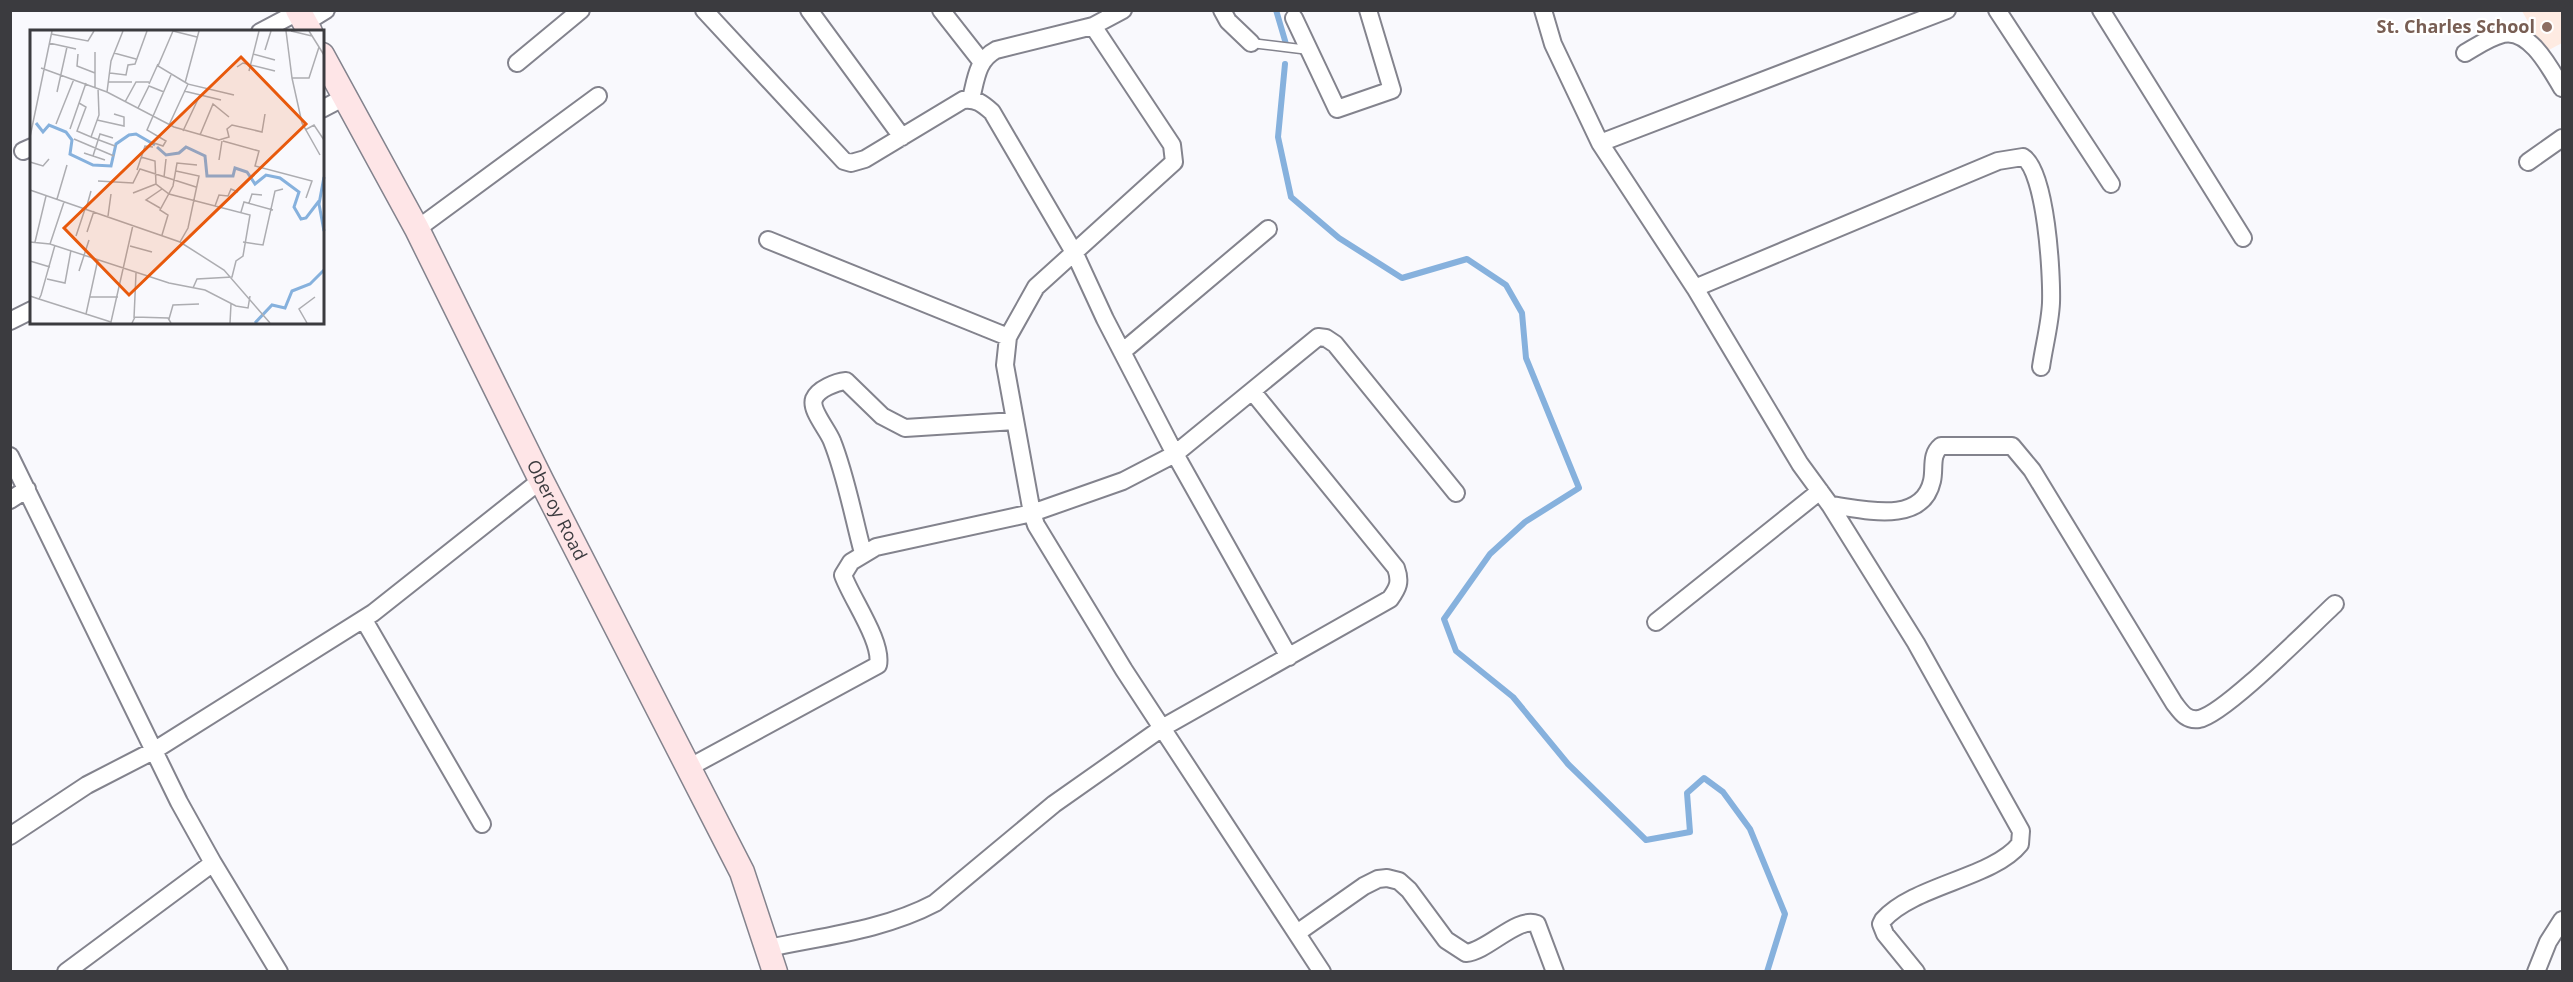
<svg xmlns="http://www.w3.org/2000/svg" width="2573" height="982" font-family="'Open Sans',sans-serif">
<rect width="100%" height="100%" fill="#f9f9fd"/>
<path fill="#feebe2" d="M 2522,11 L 2562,11 L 2562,43 L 2545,52 Z"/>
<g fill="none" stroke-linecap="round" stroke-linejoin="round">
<path stroke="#86b1dd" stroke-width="6" d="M 1276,10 L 1286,44
M 1285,64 L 1278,137 L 1291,197 L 1339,238 L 1402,278 L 1467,259 L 1506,285 L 1522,313 L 1526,358 L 1579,488 L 1525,522 L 1490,554 L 1444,619 L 1456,651 L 1513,697 L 1568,764 L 1646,840 L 1690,832 L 1687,793 L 1704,778 L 1723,792 L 1750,829 L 1785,914 L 1767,972"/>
<g stroke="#83838d" stroke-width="11">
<path id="lane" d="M 1251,43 L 1309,50"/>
</g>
<g stroke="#83838d" stroke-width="20">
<path id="street" d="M 704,10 L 844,161 L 851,163 L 865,159 L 963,100 C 976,98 983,104 992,112 L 1075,254 L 1105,319 L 1175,454 L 1289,657
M 809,10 L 902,137
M 941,10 L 981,61
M 1222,10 L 1228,21 L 1251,43
M 1543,10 L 1553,44 L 1600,143 L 1695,288 L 1800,464 L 1830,505 C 1862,509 1922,526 1932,481 C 1935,468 1930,455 1941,446 L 2012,446 L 2032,470 L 2174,703 C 2181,712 2186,721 2199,719 C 2225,714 2311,626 2335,604
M 1997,10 L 2111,184
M 2101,10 L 2243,238
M 1294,18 L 1337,109 L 1392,90 L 1368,10
M 305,23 L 326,10
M 1093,26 L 1172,145 L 1174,162 L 1036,287 L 1008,337 L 1005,365 L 1032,513 L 1036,525 L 1124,670 L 1322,972
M 260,32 L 298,12
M 2465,53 C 2477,46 2490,37 2503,34 C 2530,28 2551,70 2562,88
M 517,63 L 581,10
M 971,99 C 976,79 977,60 996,50 L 1093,26 L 1123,10
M 322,109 L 345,97
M 1600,143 L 1947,10
M 23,151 L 32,147
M 2528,162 L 2562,138
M 417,229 L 598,96
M 768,240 L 1008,337
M 1695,288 L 1998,161 L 2023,157 C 2046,171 2052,274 2051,303 C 2050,324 2044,346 2041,367
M 10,321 L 32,310
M 1122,352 L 1268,229
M 10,456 L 179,802 L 213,863 L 279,972
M 10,500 L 27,489
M 1830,505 L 1916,643 L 2021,831 L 2020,844 C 1993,878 1914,885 1883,920 L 1881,924 L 1885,934 L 1916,972
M 863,553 C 853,516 846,476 832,441 C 828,430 810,410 814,399 C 818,389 836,382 846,381 L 882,416 L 905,428 L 1015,421
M 364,620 L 482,824
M 1656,622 L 1820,491
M 688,768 L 878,665 C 883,642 851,598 843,575 L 851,562 L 876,547 L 1032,513 L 1123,481 L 1175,454 L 1318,337 L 1326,338 L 1335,344 L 1456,493
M 10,836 L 87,785 L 155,750 L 373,613 L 541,480
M 1297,933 L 1364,886 L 1378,879 L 1387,878 L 1399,881 L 1409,890 L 1446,940 L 1466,953 C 1488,951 1517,916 1537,924 L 1555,972
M 769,948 C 825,936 884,930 935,903 L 1054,804 L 1162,728 L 1390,599 C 1398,588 1401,582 1396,568 L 1252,391
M 66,972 L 213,863
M 2536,972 L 2548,942 L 2562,920"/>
</g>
<g stroke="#83838d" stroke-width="27">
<g id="secondary">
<path d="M 298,10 L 310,32"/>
<path id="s1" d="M 322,55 L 417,229 L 541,480 L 742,872 L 775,972"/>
</g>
</g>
<use href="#lane" stroke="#fff" stroke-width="8"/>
<use href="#street" stroke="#fff" stroke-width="16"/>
<use href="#secondary" stroke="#fee5e7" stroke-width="24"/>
</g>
<circle fill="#8d6e63" stroke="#fff" stroke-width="2" cx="2547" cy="27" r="6"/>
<g text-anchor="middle" stroke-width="4.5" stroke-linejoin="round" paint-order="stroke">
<g font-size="18" font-weight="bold" fill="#785e54" stroke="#fff" text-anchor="end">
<text x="2535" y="33">St. Charles School</text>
</g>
<g font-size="18" fill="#3b3b3f" stroke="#fff">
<text dy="6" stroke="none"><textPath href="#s1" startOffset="512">Oberoy Road</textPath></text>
</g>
</g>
<g transform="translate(30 30)">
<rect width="294" height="294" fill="#f9f9fd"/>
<path fill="none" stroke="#86b1dd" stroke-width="3" d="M 6,93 L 13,102 L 19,95 L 36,102 L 42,110 L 40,124 L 63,135 L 81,136 L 86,114 L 99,105 L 106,104 L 125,115M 127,117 L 136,125 L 149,123 L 156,117 L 175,126 L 177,146 L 203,146 L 205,138 L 217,142 L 225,154 L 236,145 L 250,148 L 269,162 L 264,177 L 271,189 L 276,188 L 289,171M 294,147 L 289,174 L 294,201M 225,293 L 242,275 L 255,278 L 262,261 L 280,254 L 294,240"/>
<path fill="none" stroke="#adadb1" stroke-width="1.5" d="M 143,1 L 128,36 L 158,54M 143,1 L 167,7M 256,1 L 262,48 L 279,48 L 289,17M 261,1 L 282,6M 279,1 L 294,25M 21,4 L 58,11 L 64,1M 19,13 L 46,19M 235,20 L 241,1M 84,23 L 106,29M 48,24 L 47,36 L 65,43M 223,24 L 245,30M 207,37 L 213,33 L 245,41M 11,38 L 77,62 L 144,97 L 189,110 L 199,107 L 197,99 L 202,95 L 232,102 L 235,84M 219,41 L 229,1M 80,43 L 96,45 L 98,35 L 105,34 L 117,1M 262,48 L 272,93 L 290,125M 79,52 L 102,52M 155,53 L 169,1M 119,54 L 128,34M 65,57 L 65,22M 154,61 L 191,70M 27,62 L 37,17M 77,62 L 81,31 L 93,1M 95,72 L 106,52 L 119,52M 49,73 L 56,77 L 47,101 L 61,107 L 69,85 L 68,58M 108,78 L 119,56 L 134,62M 67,90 L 94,96 L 94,87 L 84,84M 26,94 L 44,49M 139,95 L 158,54 L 204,65M 40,99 L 56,53M 275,100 L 284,95 L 294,110M 153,101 L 170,65M 170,105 L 183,74 L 199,87M 0,107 L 22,1M 61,107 L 85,116M 44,109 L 84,126M 193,111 L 229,121 L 225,136 L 282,151 L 276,168M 124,113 L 133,116 L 136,111 L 117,100 L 141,45M 54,123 L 75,130M 63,126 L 70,104 L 83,108M 111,127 L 125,131 L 126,154 L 139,164 L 220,185 L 213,226 L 206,231 L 202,247 L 167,249 L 163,258M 189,130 L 192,111M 0,132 L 13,136 L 19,129M 107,140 L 115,116 L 123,117M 146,141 L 169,146 L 158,198 L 150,212M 134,147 L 136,129M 68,151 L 103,153 L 110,139 L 166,157M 0,160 L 150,212 L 194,240 L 240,293M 103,163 L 126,154M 27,169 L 37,135M 219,173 L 222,164 L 232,165M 185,176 L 189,165 L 198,166 L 201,159 L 208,162M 130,178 L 116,170 L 132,159M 56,179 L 61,161M 211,182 L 214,172 L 243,180M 78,186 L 81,164M 57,202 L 64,181M 132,205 L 138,185 L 130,180 L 143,156 L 147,133 L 167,135M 46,206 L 55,179M 0,212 L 20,214 L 139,253 L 175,260 L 206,276 L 218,278 L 220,266M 5,212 L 16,166M 213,212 L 233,215 L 245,161 L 253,159M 20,214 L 34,172M 100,216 L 122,222M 0,231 L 20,237M 49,241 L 59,210M 17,249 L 35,253 L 41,220M 0,266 L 9,269 L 11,265 L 25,215M 60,267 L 88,267M 9,269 L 81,292 L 103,195M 56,284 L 68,229M 104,288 L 106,243M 139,289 L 143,275 L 169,274M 102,293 L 105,287 L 138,288 L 141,293M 200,293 L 201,274M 277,293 L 269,279 L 285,267"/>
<path fill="#e8590c" fill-opacity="0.15" stroke="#e8590c" stroke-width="3" d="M 211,27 L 276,94 L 99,265 L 34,198 Z"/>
<rect width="294" height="294" fill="none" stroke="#3b3b3f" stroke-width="3"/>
</g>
<rect width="2573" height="982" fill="none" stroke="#3b3b3f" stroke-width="24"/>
</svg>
